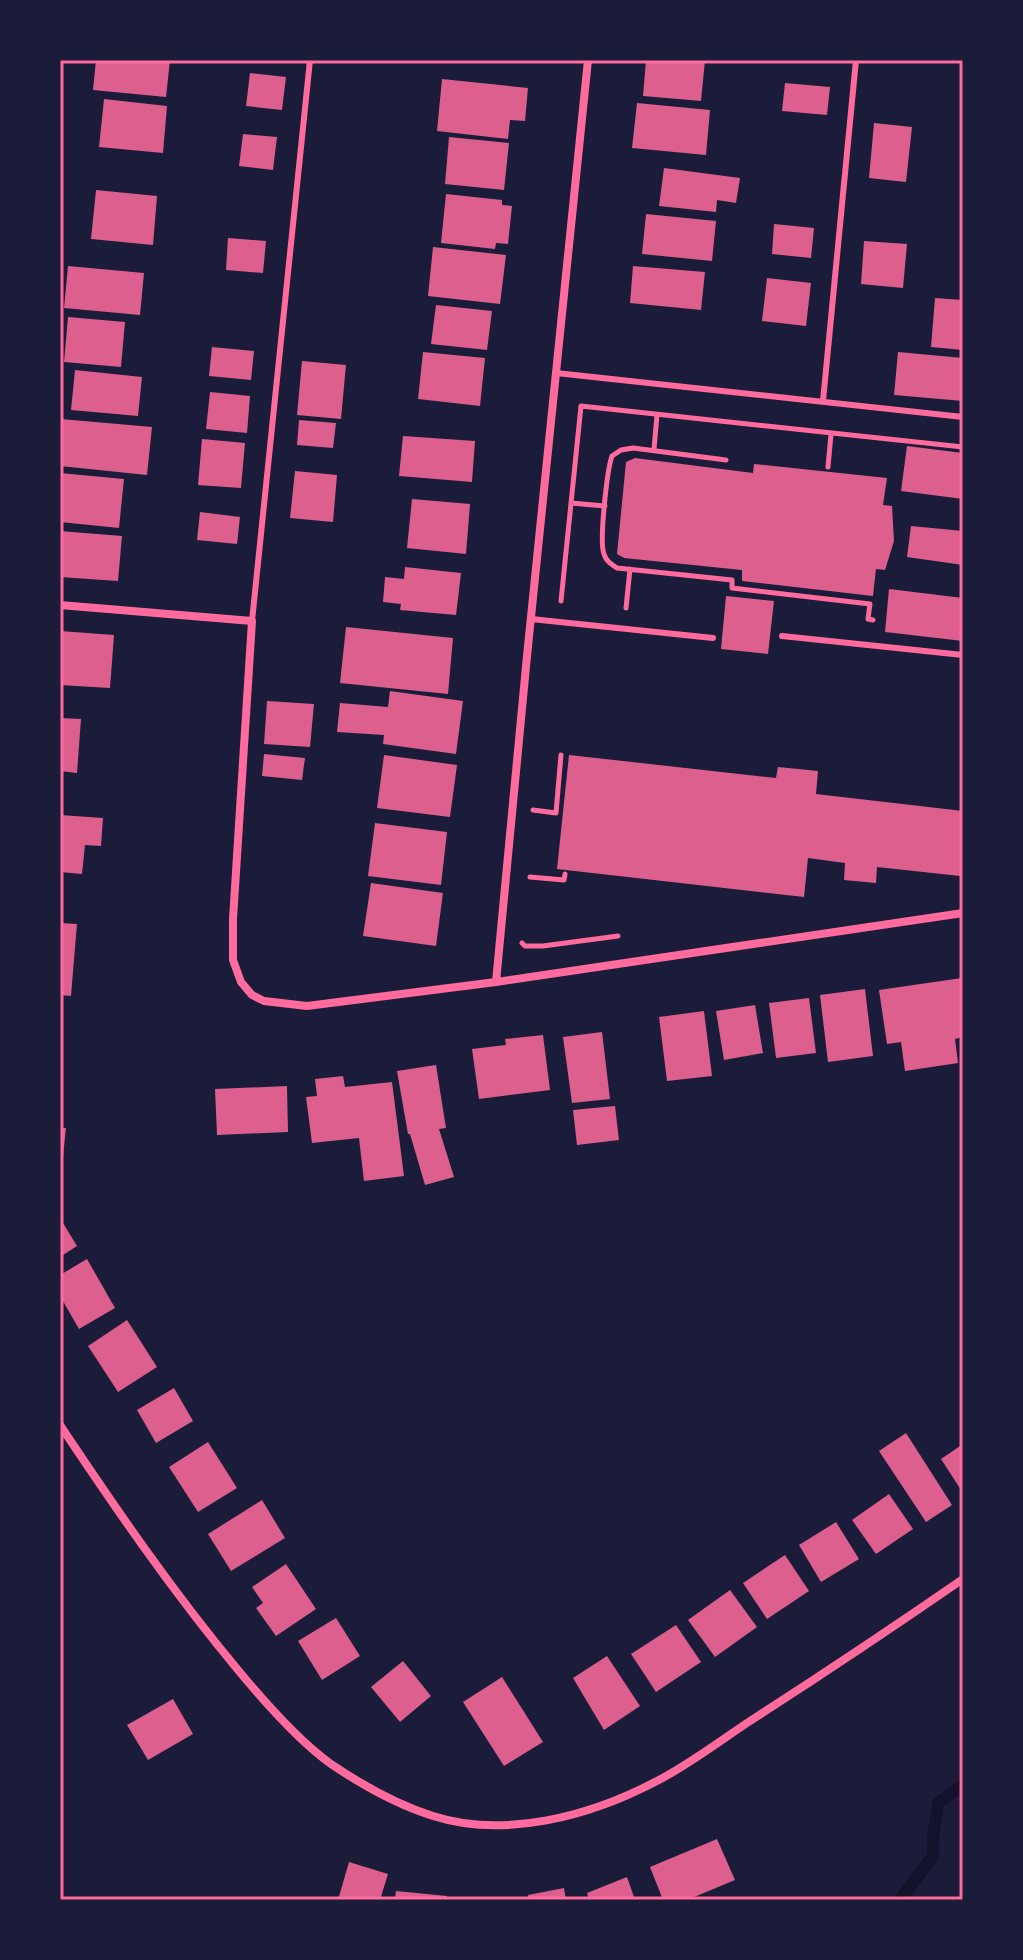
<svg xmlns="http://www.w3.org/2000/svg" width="1023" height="1960" font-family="Mulish,sans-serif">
<rect width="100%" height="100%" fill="#1b1b3a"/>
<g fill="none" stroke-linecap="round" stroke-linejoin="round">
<path stroke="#12122b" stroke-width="12" d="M 900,1900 L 933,1856 L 933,1838 L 938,1803 L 963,1785"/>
</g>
<path fill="#dd5f8e" d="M 96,60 L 170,60 L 166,97 L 93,90 Z
M 646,60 L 705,60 L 701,101 L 643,96 Z
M 250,73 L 286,77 L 282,110 L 246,106 Z
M 442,79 L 528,88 L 525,121 L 510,120 L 508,139 L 437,131 Z
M 785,83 L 830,87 L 827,115 L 782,111 Z
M 104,99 L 167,106 L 163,153 L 99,147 Z
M 637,103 L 710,110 L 706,155 L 632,148 Z
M 874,123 L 912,127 L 906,182 L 869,178 Z
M 243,134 L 277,137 L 273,170 L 239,166 Z
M 449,137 L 509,143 L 504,190 L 445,184 Z
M 664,168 L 740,178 L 736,203 L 717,200 L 716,212 L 659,206 Z
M 96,190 L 157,196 L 153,245 L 91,239 Z
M 446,194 L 502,200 L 502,205 L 512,206 L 508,244 L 496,243 L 495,249 L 441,243 Z
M 646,214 L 716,221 L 712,261 L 642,254 Z
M 774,224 L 814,228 L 811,258 L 772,254 Z
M 228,238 L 266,241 L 263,273 L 226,270 Z
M 864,241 L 907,244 L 903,288 L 861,284 Z
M 433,247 L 506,255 L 500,304 L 428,296 Z
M 68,266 L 144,273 L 140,315 L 64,308 Z
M 633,266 L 705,272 L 701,310 L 630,303 Z
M 767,278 L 811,283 L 806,326 L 762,321 Z
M 935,298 L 963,300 L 963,350 L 931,347 Z
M 436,305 L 492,311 L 487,350 L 431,344 Z
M 68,317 L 125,322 L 121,367 L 64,362 Z
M 212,347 L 254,351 L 251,380 L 209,376 Z
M 423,352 L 485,358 L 480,406 L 418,399 Z
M 898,352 L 963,358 L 963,401 L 894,395 Z
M 302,361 L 346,365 L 341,419 L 297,415 Z
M 75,370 L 142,377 L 138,416 L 71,410 Z
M 210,392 L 250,396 L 247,433 L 206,429 Z
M 61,419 L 152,427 L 147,475 L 60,466 Z
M 299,420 L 336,423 L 333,448 L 297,445 Z
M 403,436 L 475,441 L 472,482 L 399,476 Z
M 202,439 L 245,443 L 241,488 L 198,485 Z
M 907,446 L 963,453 L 963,499 L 901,491 Z
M 635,458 L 753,473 L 754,464 L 887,478 L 883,505 L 892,506 L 894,541 L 885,570 L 876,569 L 873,596 L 742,581 L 742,570 L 624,558 L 617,554 L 626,462 Z
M 295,471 L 337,475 L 333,522 L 290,518 Z
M 60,473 L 124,479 L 119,528 L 60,522 Z
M 412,499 L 470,504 L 466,554 L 407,548 Z
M 200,512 L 240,517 L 237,544 L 197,540 Z
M 911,526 L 963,531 L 963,565 L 907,557 Z
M 60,531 L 122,536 L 118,581 L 60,577 Z
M 405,567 L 461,573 L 456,615 L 400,610 L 401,604 L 383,602 L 385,577 L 404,579 Z
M 889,589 L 963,598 L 963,641 L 885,632 Z
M 726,596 L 774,601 L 768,654 L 721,649 Z
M 346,627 L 453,638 L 448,694 L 340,683 Z
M 60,631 L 114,635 L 110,688 L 60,685 Z
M 390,691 L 463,701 L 456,754 L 383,744 L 384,735 L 337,732 L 340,703 L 388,707 Z
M 267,701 L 314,704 L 310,747 L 264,744 Z
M 60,718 L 81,719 L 77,773 L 60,771 Z
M 264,754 L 305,758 L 302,780 L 262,776 Z
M 384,755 L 457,765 L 450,817 L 377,808 Z
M 569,755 L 776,778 L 778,767 L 818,771 L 816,794 L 963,811 L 960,876 L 877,867 L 876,883 L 844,880 L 845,863 L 808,858 L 804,897 L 557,869 Z
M 60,815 L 103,818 L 101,846 L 85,845 L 82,874 L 60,872 Z
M 375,823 L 447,832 L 441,885 L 368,876 Z
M 371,883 L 443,893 L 436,946 L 363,936 Z
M 60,923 L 77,924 L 71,996 L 60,995 Z
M 962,978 L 963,1037 L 955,1039 L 958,1063 L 905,1071 L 901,1042 L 887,1044 L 879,990 Z
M 865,989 L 873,1056 L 828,1062 L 820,995 Z
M 809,998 L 816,1053 L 776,1058 L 769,1003 Z
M 755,1005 L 763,1053 L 724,1060 L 716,1011 Z
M 704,1011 L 712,1076 L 667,1081 L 659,1017 Z
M 602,1032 L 610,1099 L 572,1103 L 563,1037 Z
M 543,1035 L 550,1090 L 479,1099 L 472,1049 L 506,1045 L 505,1039 Z
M 436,1065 L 446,1128 L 439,1129 L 454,1177 L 425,1185 L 410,1134 L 408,1134 L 397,1071 Z
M 343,1076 L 345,1087 L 392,1082 L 404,1176 L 364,1181 L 359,1138 L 312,1143 L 306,1097 L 317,1096 L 315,1079 Z
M 287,1086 L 288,1132 L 217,1135 L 215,1089 Z
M 615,1106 L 619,1140 L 577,1145 L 573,1110 Z
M 60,1128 L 66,1128 L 62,1166 L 60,1166 Z
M 60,1218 L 77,1246 L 60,1257 Z
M 87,1259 L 115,1308 L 79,1329 L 60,1296 L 60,1275 Z
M 127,1320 L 157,1367 L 118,1392 L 88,1346 Z
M 174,1388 L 193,1421 L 156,1443 L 137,1410 Z
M 906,1433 L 952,1505 L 926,1522 L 879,1451 Z
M 208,1442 L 237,1488 L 198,1512 L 169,1467 Z
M 963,1444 L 963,1493 L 941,1459 Z
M 889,1494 L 913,1529 L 876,1554 L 852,1520 Z
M 262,1500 L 285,1538 L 231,1571 L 208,1534 Z
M 836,1522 L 859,1559 L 821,1582 L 799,1545 Z
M 785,1555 L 809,1591 L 767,1619 L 743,1583 Z
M 286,1564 L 316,1609 L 276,1636 L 256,1608 L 263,1603 L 252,1587 Z
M 730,1590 L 757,1627 L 715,1657 L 688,1620 Z
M 336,1618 L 360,1656 L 322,1680 L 298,1641 Z
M 676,1625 L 701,1662 L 656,1692 L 631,1654 Z
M 607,1656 L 640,1706 L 604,1730 L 573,1678 Z
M 403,1661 L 431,1696 L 400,1722 L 371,1687 Z
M 502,1677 L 543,1742 L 504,1766 L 463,1702 Z
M 173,1699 L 193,1734 L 148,1760 L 127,1725 Z
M 717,1839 L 735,1880 L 687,1900 L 663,1900 L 650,1867 Z
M 349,1862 L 388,1874 L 380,1900 L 338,1900 Z
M 627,1877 L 635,1900 L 589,1900 L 587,1893 Z
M 564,1888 L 566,1900 L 529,1900 L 528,1895 Z
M 396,1891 L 447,1896 L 446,1900 L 395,1900 Z"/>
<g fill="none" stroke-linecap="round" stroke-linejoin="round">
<path stroke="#ff6b9d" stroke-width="5" d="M 654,449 L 657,415
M 726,460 L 633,448 L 621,450 L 612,456 C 607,470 599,542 604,554 C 606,561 611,564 617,568 L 732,580 L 732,588 L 870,604 L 868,619 L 873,620
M 828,467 L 831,434
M 571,503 L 605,506
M 561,601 L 581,406 L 963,447
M 626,608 L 630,569
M 533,810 L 556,813 L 561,755
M 530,877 L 564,880 L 565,874
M 522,943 L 525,946 L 543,946 L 618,936"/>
<path stroke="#ff6b9d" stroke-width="6" d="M 556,373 L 963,417
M 823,401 L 856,60
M 531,619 L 713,638
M 252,621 L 310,60
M 782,636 L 963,655"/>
<path stroke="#ff6b9d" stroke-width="8" d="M 60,605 L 252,621 L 233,919 L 233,960 L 241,982 L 252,995 L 264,1001 L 307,1006 L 496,982 L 963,913
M 496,982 L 527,656 L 588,60
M 60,1425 C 116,1509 173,1592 238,1670 C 262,1699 300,1742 331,1764 C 362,1785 398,1805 433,1816 C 505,1839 590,1816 655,1782 C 687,1766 717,1743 747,1723 C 820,1676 892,1628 963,1579"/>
</g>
<rect width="1023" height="1960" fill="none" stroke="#1b1b3a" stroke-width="124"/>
<rect x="62" y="62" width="899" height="1836" fill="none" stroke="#ff6b9d" stroke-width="3"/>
</svg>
